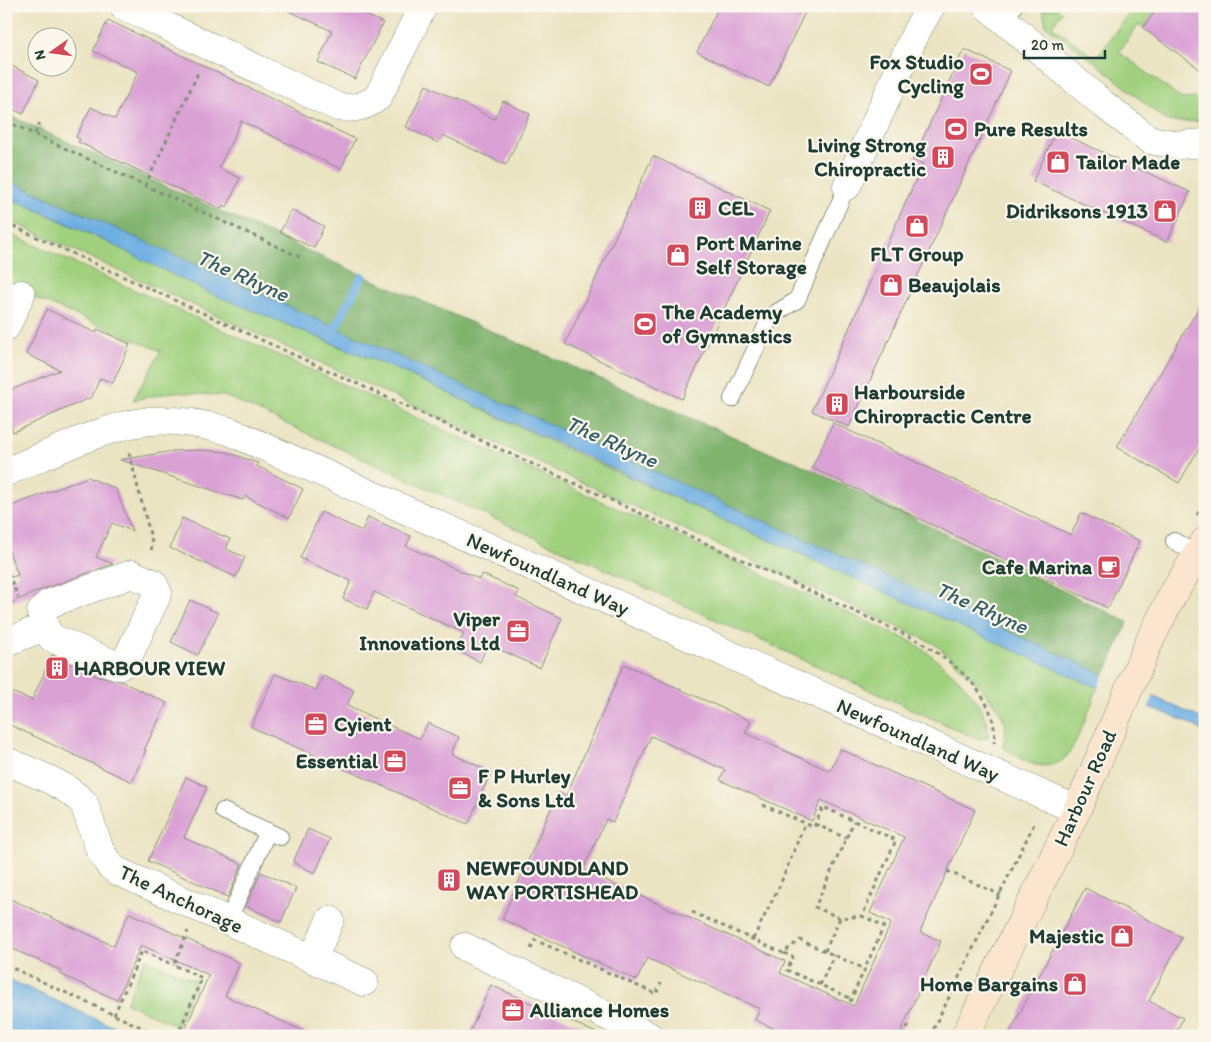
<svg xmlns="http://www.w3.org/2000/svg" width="1211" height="1042" font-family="Itim,sans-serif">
<rect width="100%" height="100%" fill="#fbf7ec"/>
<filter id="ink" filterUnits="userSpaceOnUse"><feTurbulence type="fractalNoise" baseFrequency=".02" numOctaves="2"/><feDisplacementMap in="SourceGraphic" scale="10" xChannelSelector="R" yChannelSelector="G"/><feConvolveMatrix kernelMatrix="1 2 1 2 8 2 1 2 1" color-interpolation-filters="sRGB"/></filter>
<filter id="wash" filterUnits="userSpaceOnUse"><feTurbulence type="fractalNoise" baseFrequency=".0096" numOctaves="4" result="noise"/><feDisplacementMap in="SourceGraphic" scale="20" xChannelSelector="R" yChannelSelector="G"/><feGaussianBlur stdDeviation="1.12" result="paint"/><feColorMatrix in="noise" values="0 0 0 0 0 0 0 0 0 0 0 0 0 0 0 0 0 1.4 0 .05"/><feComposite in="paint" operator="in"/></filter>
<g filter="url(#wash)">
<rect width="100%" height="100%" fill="#ebe4c3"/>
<path fill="#a1d17f" stroke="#60875a" d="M 1134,6 L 1159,6 L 1143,28 L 1139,24 L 1119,52 L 1182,99 L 1195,98 L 1205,106 L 1205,121 L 1174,122 L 1165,120 L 1095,62 L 1046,26 L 1043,10 L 1056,8 L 1062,12 L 1052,26 L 1096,58 Z
M 6,196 L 335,345 L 401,371 L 579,455 L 1098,687 C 1091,704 1077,746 1065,758 C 1058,765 1046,767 1036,765 C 1024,762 1013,753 1002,747 C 1005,738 1007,730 1004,720 C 997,701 950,655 933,643 L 6,219 Z
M 6,232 L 912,642 C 941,661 991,700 988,738 L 977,739 L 225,396 L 173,392 L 133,400 L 161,351 L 6,286 Z
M 145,959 L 196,981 L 177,1026 L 126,1003 Z"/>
<path fill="#80b36e" stroke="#507851" d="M 6,114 L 344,267 L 775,455 L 794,461 L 1128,622 L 1104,676 L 6,179 Z"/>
<path fill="#6eafe2" stroke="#46768b" d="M 6,179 L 1205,720 L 1205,732 L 1185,721 L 1084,682 L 729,522 L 401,371 L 210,293 L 91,234 L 6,196 Z
M 6,978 L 134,1036 L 6,1036 Z"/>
<path fill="#ebe4c3" d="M 1105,673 L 1154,695 L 1148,709 L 1097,689 Z"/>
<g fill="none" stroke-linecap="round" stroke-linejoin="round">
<path stroke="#6eafe2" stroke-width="9" d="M 331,335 L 362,277"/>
</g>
<g id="blocks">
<path fill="#daa1d5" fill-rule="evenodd" d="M 278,6 L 348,6 L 383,23 L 355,79 L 318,62 L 332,31 Z
M 719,6 L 808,6 L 769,87 L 697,52 Z
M 1159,6 L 1205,6 L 1205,73 L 1143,28 Z
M 108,20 L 355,139 L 341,169 L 241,121 L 219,168 L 240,178 L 227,207 L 223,205 L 221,209 L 78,142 L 80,139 L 76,137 L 91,107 L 115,119 L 138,72 L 93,51 Z
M 964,49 L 1011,71 L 849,427 L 812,411 L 923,164 L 913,160 Z
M 6,63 L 39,80 L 23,114 L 6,106 Z
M 426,85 L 494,119 L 503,101 L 530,114 L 506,165 L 443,135 L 438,143 L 406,127 Z
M 1056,131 L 1190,192 L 1167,242 L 1033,181 Z
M 653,156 L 770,211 L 682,399 L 565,344 Z
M 291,210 L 324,226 L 314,248 L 280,232 Z
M 1205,297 L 1205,438 L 1179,483 L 1117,447 Z
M 47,309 L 96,333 L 97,329 L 130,344 L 113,383 L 100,378 L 92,397 L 13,432 L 6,414 L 6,392 L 60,370 L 26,354 Z
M 833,423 L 1071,535 L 1081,513 L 1140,541 L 1108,608 L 812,468 Z
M 198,450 L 226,452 L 258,463 L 257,466 L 303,489 L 289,518 L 245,496 L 243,500 L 120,460 L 173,451 Z
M 88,477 L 116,489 L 132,531 L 112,523 L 96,557 L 113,564 L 43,589 L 6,605 L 6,579 L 18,575 L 6,544 L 6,508 Z
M 321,512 L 362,531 L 368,517 L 411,536 L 406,546 L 479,579 L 482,574 L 519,591 L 516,597 L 562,618 L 540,668 L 488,644 L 480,662 L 456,650 L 464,633 L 374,592 L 367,609 L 343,599 L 351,581 L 300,558 Z
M 182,518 L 230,539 L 226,549 L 245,557 L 236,577 L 170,548 Z
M 190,600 L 218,613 L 198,655 L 171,642 Z
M 52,655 L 99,677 L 100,676 L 120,681 L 167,703 L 144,750 L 146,750 L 132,782 L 6,723 L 6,690 L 32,700 Z
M 624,664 L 751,721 L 745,733 L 830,771 L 840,749 L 975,810 L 920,932 L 941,941 L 899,1036 L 791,1036 L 755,1020 L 760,1009 L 647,958 L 637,980 L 502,919 L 558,793 L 566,796 ZM 651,736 L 725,770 L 720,780 L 812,821 L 821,800 L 904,837 L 870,913 L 891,923 L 854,1006 L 780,973 L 785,961 L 583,870 L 606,819 L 613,822 Z
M 275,674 L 316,690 L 323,676 L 354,690 L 347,706 L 420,739 L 428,723 L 459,737 L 452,754 L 491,772 L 468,824 L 251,727 Z
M 186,777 L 207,787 L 184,838 L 242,864 L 228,897 L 148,861 Z
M 308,829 L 330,839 L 315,873 L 293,862 Z
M 261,872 L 296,888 L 281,922 L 246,906 Z
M 1085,888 L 1182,937 L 1149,1001 L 1183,1018 L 1174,1036 L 1008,1036 Z
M 6,897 L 114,946 L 129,913 L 240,963 L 225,996 L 315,1036 L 200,1036 L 185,1029 L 209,975 L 141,945 L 117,1000 L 60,974 L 62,971 L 6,946 Z
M 491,985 L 603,1036 L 468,1036 Z"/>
</g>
</g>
<g filter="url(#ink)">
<use href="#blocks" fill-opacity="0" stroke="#85907c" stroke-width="1"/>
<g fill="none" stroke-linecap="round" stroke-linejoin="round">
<g stroke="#85907c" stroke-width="18">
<path id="lane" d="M 1004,21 L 1014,6
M 732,399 L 771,316 L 797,300 L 847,186
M 1174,541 L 1197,554
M 223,811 L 280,837
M 228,921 L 268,831"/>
</g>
<g stroke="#85907c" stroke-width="29">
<path id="street" d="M 124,6 L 338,107 C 355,109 365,107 378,97 L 423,6
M 987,6 L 1103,104 L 1150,140 L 1178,145 L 1205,143
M 847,186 L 917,30 L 931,6
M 6,327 L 21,294
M 6,472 C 48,455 106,425 150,421 C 177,419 203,424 229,431 L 1077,810
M 132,574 L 153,583 L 158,593 L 125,663 L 119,666 L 113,664 L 52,638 L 46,630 L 41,612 L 48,604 Z
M 6,642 L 45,627
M 6,761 C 33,773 63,782 84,803 L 99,848 L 109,865 L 117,871 L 364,982
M 465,947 L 649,1036
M 313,959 L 330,920"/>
</g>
<g stroke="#85907c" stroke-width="29">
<path id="secondary" d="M 965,1036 L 1077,810 L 1150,640 L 1172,596 L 1205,541"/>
</g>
<path stroke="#85907c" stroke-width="3" stroke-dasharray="4 4" stroke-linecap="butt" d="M 6,121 L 304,259
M 35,134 L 41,120
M 145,186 L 199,71
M 6,223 L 917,640 C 952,660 1000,697 994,743
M 129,453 L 152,542 L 151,554
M 1197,515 L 1205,503
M 6,566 L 18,598
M 763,805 L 814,827 L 823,807 L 896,840 L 862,916 L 884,926 L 849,1004
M 815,824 L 846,838
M 947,871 L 1001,895
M 692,912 L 783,953 L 800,940 L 865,969
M 840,918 L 815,907 L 854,821
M 753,939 L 780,885 L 805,823
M 531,949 L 535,940 L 656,994 L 661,983
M 825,951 L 840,918 L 862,916
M 784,953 L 793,957 L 787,970 L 852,999
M 6,965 L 160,1036
M 820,985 L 834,955
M 114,1015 L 142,951 L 174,965
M 725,1033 L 731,1036
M 177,1036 L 202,978 L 174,965 L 188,931
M 904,1036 L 909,1024
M 930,1036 L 1035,822"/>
<use href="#lane" stroke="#fff" stroke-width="16"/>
<use href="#street" stroke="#fff" stroke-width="28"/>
<use href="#secondary" stroke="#fbe5cf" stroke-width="28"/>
</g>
</g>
<defs>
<g id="stadium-square" transform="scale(1.25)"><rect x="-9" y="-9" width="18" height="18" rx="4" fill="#d1495b" stroke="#fbf7ec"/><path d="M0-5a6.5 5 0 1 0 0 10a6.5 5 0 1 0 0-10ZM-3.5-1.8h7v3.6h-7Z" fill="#fff"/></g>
<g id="building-square" transform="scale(1.25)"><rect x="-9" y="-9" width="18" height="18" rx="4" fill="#d1495b" stroke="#fbf7ec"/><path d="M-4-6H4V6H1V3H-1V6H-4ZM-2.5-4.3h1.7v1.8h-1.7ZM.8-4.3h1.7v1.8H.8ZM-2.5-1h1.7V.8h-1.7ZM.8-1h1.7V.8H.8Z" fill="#fff"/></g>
<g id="shop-square" transform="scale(1.25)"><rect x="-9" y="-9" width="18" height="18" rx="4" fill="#d1495b" stroke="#fbf7ec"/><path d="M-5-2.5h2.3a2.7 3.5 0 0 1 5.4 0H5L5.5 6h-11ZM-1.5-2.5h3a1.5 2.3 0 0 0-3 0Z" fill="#fff"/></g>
<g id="cafe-square" transform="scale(1.25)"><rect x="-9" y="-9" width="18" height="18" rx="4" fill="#d1495b" stroke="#fbf7ec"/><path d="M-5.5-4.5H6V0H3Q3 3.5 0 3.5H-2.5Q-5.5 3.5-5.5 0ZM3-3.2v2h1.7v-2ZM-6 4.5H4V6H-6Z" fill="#fff"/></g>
<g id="office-square" transform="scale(1.25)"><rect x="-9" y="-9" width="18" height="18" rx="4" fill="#d1495b" stroke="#fbf7ec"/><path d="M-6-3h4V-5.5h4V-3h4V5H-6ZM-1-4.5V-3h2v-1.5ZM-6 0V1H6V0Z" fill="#fff"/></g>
</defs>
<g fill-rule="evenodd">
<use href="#stadium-square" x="981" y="74"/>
<use href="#stadium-square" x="956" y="129"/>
<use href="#building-square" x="943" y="157"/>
<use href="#shop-square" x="1058" y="162"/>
<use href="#building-square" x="700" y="208"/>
<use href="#shop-square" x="1165" y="211"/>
<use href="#shop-square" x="917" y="226"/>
<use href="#shop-square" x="678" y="255"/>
<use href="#shop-square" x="891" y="285"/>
<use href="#stadium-square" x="645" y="324"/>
<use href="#building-square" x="837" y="404"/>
<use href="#cafe-square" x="1109" y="567"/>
<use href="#office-square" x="518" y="631"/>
<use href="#building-square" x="57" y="668"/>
<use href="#office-square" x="316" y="724"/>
<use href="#office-square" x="395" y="761"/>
<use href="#office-square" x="460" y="788"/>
<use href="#building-square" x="449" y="880"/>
<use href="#shop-square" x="1122" y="936"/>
<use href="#shop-square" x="1075" y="984"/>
<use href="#office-square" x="513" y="1010"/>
</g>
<g text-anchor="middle" stroke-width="4.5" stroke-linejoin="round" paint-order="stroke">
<g font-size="21" font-weight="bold" fill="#1f3d34" stroke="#fbf7ec" text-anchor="start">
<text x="964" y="69" text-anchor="end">Fox Studio<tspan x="964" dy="24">Cycling</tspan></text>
<text x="974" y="136">Pure Results</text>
<text x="926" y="152" text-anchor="end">Living Strong<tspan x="926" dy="24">Chiropractic</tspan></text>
<text x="1076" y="169">Tailor Made</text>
<text x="718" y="215">CEL</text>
<text x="1148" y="218" text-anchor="end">Didriksons 1913</text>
<text x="696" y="250">Port Marine<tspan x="696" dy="24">Self Storage</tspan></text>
<text x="917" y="261" text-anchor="middle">FLT Group</text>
<text x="908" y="292">Beaujolais</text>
<text x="662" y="319">The Academy<tspan x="662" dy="24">of Gymnastics</tspan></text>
<text x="854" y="399">Harbourside<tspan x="854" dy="24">Chiropractic Centre</tspan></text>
<text x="1092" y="574" text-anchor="end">Cafe Marina</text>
<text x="500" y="626" text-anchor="end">Viper<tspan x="500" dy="24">Innovations Ltd</tspan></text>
<text x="74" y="675">HARBOUR VIEW</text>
<text x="334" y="731">Cyient</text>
<text x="378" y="768" text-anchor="end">Essential</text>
<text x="478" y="783">F P Hurley<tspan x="478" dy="24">&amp; Sons Ltd</tspan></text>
<text x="466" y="875">NEWFOUNDLAND<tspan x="466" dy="24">WAY PORTISHEAD</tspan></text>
<text x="1104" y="943" text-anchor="end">Majestic</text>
<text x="1058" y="991" text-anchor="end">Home Bargains</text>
<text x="530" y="1017">Alliance Homes</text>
</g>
<g font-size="21" fill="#1f3d34" stroke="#fbf7ec">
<text transform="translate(548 574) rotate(24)" y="7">Newfoundland Way</text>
<text transform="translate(918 740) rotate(24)" y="7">Newfoundland Way</text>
<text transform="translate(1085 788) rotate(-66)" y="7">Harbour Road</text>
<text transform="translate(181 899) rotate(25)" y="7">The Anchorage</text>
</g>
<g font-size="22" font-style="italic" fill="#375f68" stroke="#fbf7ec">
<text transform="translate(243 275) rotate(24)" y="8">The Rhyne</text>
<text transform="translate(612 441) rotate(24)" y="8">The Rhyne</text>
<text transform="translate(982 607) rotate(24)" y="8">The Rhyne</text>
</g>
</g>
<rect width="1211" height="1042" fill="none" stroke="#fbf7ec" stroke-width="25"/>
<g transform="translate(52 52) rotate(256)"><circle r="24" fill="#fbf7ec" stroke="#a3ada2"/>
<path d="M0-4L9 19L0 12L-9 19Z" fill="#d1495b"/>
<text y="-8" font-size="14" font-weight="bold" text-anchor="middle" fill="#1f3d34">N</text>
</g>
<path d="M1024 50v8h81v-8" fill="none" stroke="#1f3d34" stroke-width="2.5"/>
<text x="1031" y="50" font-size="15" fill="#1f3d34" stroke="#fbf7ec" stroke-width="4" paint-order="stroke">20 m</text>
</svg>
